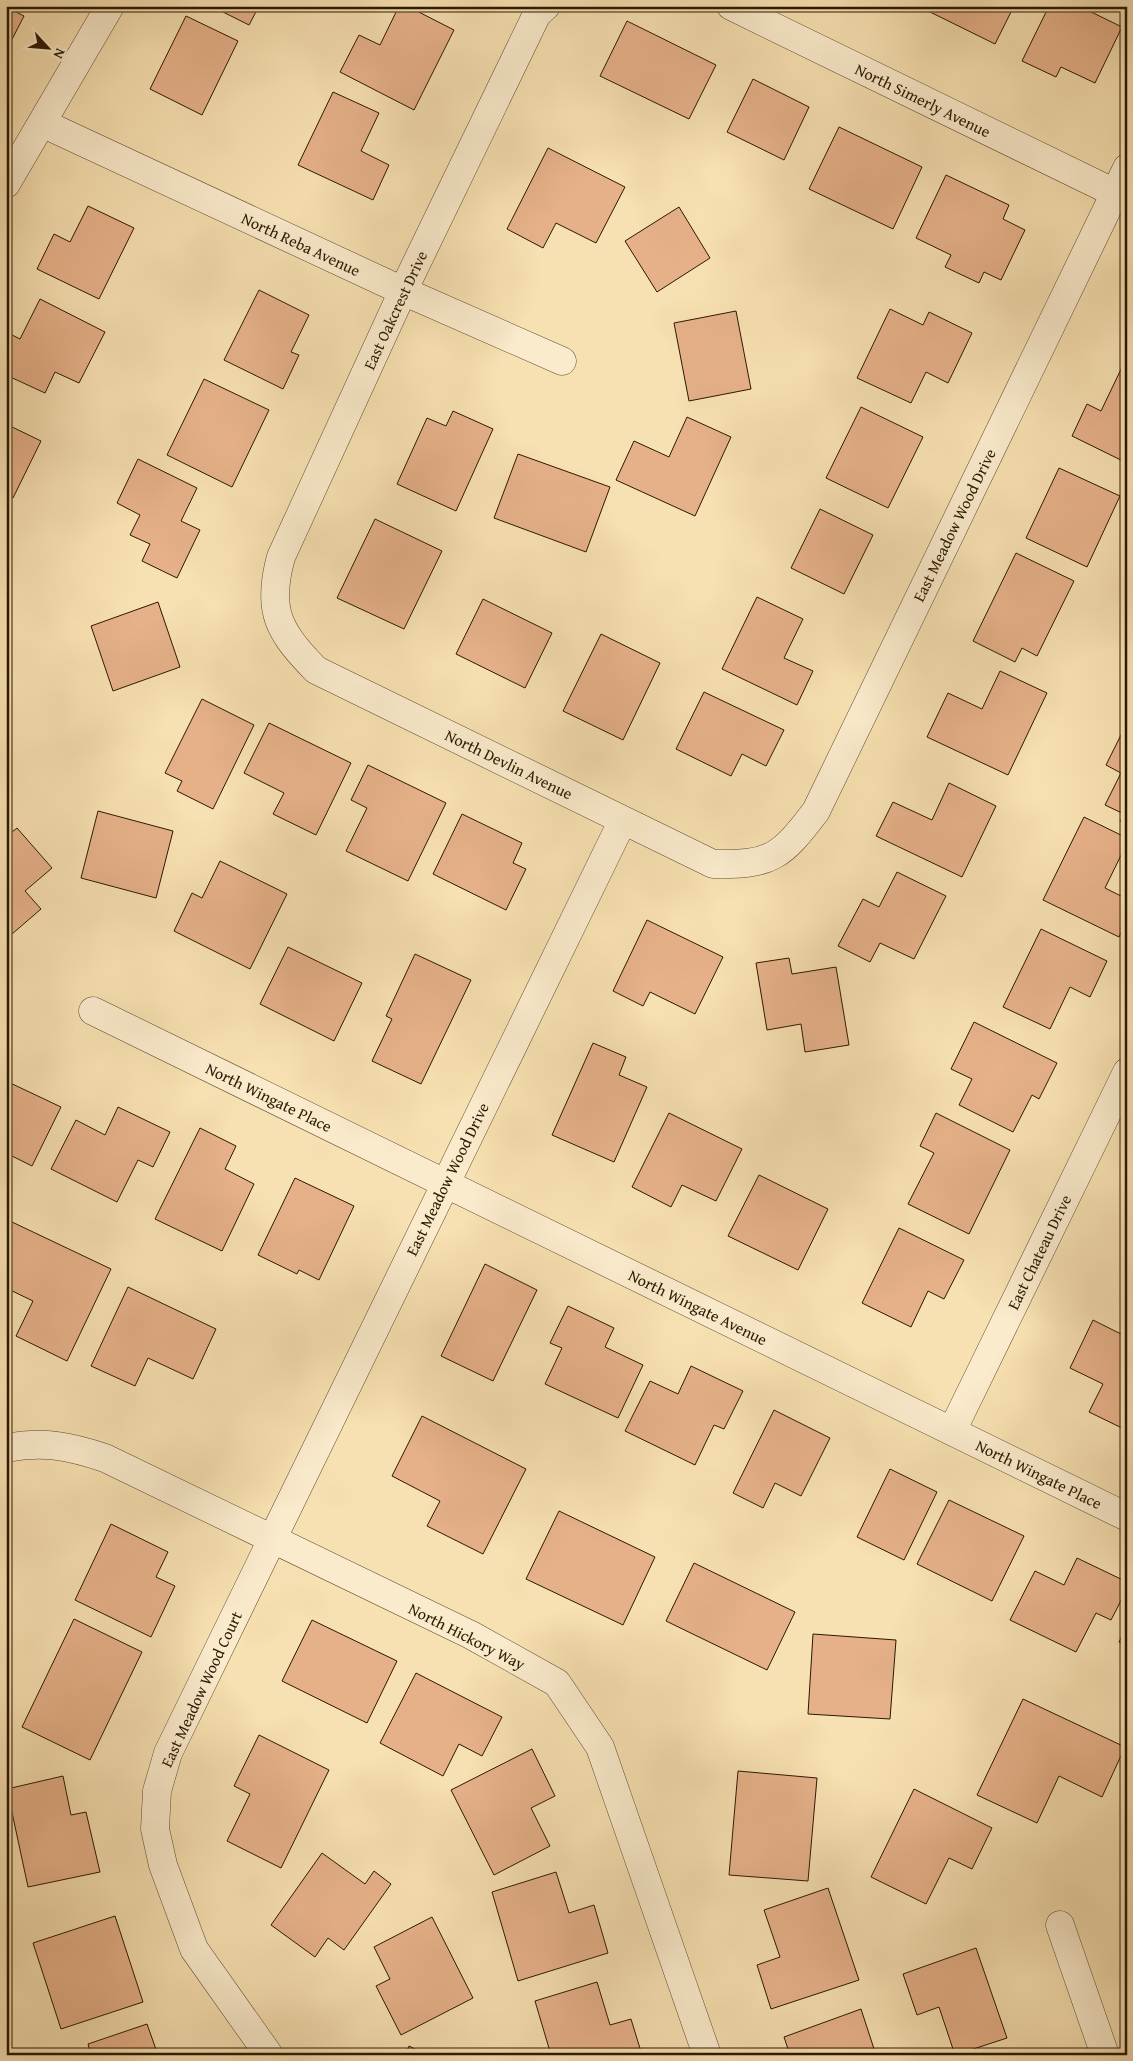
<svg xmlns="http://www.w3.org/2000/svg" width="1133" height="2061" font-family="'Gentium Book Plus',serif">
<rect width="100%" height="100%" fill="#f7e0b1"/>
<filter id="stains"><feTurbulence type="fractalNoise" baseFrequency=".004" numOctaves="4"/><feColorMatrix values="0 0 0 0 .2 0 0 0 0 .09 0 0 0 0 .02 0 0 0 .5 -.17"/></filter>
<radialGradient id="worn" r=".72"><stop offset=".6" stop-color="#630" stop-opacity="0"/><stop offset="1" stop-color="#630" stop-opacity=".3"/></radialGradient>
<path fill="#e6b189" stroke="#2b1802" d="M 211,6 L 259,6 L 249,25 Z
M 399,6 L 407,6 L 454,30 L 414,110 L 340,72 L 359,35 L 380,45 Z
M 928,6 L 1014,6 L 995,44 L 926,10 Z
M 1049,6 L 1079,6 L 1122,27 L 1095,83 L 1061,67 L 1056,77 L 1022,61 Z
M 6,7 L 24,16 L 6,51 Z
M 186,16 L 238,41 L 202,115 L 150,89 Z
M 627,21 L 716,65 L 689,119 L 600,76 Z
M 753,79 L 809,107 L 784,160 L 727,132 Z
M 333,92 L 379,113 L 361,151 L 389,165 L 373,200 L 298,165 Z
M 839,127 L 922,167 L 893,229 L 809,189 Z
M 548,148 L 625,187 L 596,243 L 556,223 L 543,248 L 507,229 Z
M 946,175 L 1009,205 L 1003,219 L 1025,230 L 1001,280 L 984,272 L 979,283 L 945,267 L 951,255 L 916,238 Z
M 88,206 L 134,228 L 99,299 L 37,269 L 54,234 L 70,242 Z
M 679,207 L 710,258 L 657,292 L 625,241 Z
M 259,290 L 309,315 L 291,352 L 299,355 L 283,389 L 224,360 Z
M 40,299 L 105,332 L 79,383 L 55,372 L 45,393 L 6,375 L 6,332 L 20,339 Z
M 890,309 L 923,325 L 929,312 L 972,333 L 948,383 L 926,372 L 911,403 L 857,378 Z
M 736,311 L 751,389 L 689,401 L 674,323 Z
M 1124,363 L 1127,364 L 1127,463 L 1072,436 L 1087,404 L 1101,411 Z
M 204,379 L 269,410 L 232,487 L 167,455 Z
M 861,407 L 923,437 L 888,508 L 826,478 Z
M 453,411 L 493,429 L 456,511 L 397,484 L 427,418 L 446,426 Z
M 687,417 L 731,437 L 695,516 L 616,480 L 634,441 L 669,457 Z
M 6,424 L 41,441 L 13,498 L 6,494 Z
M 518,454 L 610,487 L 586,552 L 494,518 Z
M 138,459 L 197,488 L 181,521 L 200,530 L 177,578 L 142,561 L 150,544 L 130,535 L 140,515 L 117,503 Z
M 1059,468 L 1120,496 L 1087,567 L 1026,538 Z
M 820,509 L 873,535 L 844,594 L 791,568 Z
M 375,519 L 442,551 L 404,629 L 337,598 Z
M 1016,553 L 1074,581 L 1037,656 L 1022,648 L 1015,662 L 973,641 Z
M 757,597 L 803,619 L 784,658 L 813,671 L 797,705 L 722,669 Z
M 483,599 L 552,633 L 525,688 L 456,654 Z
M 158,602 L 180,667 L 113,691 L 91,626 Z
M 601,634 L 660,663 L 623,740 L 563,711 Z
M 1000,671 L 1047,693 L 1008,775 L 927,737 L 948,693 L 982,709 Z
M 704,692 L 784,730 L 766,766 L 742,754 L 731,776 L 676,749 Z
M 202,699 L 254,725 L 213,809 L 177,791 L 182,781 L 165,773 Z
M 269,723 L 351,763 L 316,835 L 273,814 L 284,793 L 244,773 Z
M 1127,723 L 1127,825 L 1120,821 L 1124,814 L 1105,805 L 1121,773 L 1106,765 Z
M 368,765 L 446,803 L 408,881 L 346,851 L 367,808 L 351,800 Z
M 949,783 L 996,806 L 962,877 L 876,836 L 893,802 L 932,820 Z
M 98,811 L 173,831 L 156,898 L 81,878 Z
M 462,814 L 522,843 L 513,863 L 526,869 L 506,910 L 433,874 Z
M 1084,817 L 1127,838 L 1127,843 L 1105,888 L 1127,899 L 1127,920 L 1119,937 L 1043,900 Z
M 17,828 L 52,868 L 25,891 L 41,909 L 12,934 L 6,928 L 6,837 Z
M 220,861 L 287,894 L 250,969 L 174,931 L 192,893 L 202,898 Z
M 897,872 L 946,896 L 914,959 L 880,943 L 870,962 L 838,946 L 863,899 L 879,907 Z
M 647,920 L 723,957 L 695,1014 L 650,992 L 643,1006 L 613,991 Z
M 1041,929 L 1107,961 L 1090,997 L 1070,987 L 1050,1029 L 1003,1007 Z
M 288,947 L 362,983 L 334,1041 L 260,1004 Z
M 415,954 L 471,980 L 421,1084 L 372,1061 L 392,1019 L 386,1016 Z
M 789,958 L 792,974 L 836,967 L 849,1045 L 805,1052 L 801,1024 L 767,1030 L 756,963 Z
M 974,1022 L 1057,1063 L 1039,1099 L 1032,1095 L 1013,1132 L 959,1105 L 972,1079 L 951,1069 Z
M 593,1043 L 626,1057 L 619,1075 L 647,1087 L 614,1162 L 552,1135 Z
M 6,1081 L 61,1107 L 32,1166 L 6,1153 Z
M 118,1107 L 170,1132 L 153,1167 L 138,1160 L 117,1202 L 51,1169 L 76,1120 L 105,1135 Z
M 669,1113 L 742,1149 L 716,1201 L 682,1185 L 671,1207 L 632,1187 Z
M 936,1113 L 1010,1150 L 969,1234 L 908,1204 L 934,1153 L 920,1146 Z
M 200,1128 L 236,1146 L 225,1169 L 254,1184 L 222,1251 L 155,1219 Z
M 759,1175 L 828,1209 L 798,1270 L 728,1236 Z
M 295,1178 L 354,1206 L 319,1280 L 299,1270 L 297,1274 L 258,1255 Z
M 12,1222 L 111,1269 L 67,1361 L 16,1336 L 33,1301 L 6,1288 L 6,1233 Z
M 899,1228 L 964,1260 L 944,1299 L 928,1291 L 911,1327 L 862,1303 Z
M 485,1264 L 537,1290 L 493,1381 L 441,1356 Z
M 128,1287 L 216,1329 L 193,1379 L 148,1358 L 135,1386 L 91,1366 Z
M 568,1306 L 614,1328 L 605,1347 L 643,1365 L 618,1418 L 545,1384 L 562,1348 L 550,1343 Z
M 1093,1320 L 1127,1337 L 1127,1424 L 1124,1429 L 1089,1412 L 1103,1384 L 1070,1368 Z
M 691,1366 L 743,1391 L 724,1429 L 714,1425 L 695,1465 L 625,1431 L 650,1381 L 678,1394 Z
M 774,1410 L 830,1438 L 801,1496 L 775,1483 L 763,1508 L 733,1493 Z
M 422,1416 L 526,1469 L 483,1554 L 427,1526 L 440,1501 L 392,1476 Z
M 890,1469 L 937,1492 L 904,1560 L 857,1537 Z
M 949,1500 L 1024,1536 L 992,1601 L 917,1564 Z
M 559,1511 L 655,1557 L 623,1625 L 526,1579 Z
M 111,1524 L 168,1552 L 156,1577 L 175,1586 L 151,1637 L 75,1600 Z
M 1077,1558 L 1127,1582 L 1127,1589 L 1111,1620 L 1096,1613 L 1076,1652 L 1010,1620 L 1035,1571 L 1064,1585 Z
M 694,1563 L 795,1612 L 767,1670 L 666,1621 Z
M 74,1619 L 142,1652 L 90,1760 L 22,1727 Z
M 312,1620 L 397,1661 L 367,1723 L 282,1681 Z
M 1127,1626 L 1127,1646 L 1119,1642 Z
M 813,1634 L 896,1640 L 890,1719 L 808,1714 Z
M 416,1673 L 502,1717 L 482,1756 L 459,1744 L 443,1776 L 380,1743 Z
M 1023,1699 L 1125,1747 L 1102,1797 L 1059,1776 L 1037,1823 L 977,1795 Z
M 259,1735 L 329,1770 L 281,1868 L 227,1841 L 250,1794 L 234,1786 Z
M 532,1749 L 555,1796 L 531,1808 L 550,1846 L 494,1875 L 451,1790 Z
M 738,1771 L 817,1778 L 808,1881 L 729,1875 Z
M 63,1776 L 71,1815 L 86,1812 L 100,1872 L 28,1887 L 7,1789 Z
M 914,1789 L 992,1828 L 972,1869 L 949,1858 L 926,1904 L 871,1877 Z
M 322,1853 L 365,1884 L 374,1871 L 391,1884 L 344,1950 L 328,1938 L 315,1957 L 271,1925 Z
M 556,1872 L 569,1913 L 594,1905 L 608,1953 L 518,1981 L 492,1892 Z
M 828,1888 L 859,1980 L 771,2009 L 757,1965 L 780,1957 L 764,1910 Z
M 115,1916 L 143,2002 L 61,2029 L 33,1943 Z
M 432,1917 L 473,1998 L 401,2035 L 376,1986 L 390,1979 L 374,1947 Z
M 976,1948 L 1007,2038 L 955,2055 L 939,2007 L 917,2015 L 903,1974 Z
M 597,1982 L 610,2025 L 631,2019 L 642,2055 L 551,2055 L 535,2001 Z
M 861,2009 L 876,2055 L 790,2055 L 784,2037 Z
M 147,2024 L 158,2055 L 91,2055 L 88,2044 Z
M 409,2046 L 427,2055 L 405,2055 Z"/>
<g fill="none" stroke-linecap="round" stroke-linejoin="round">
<g stroke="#5e4a2e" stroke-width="29">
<path id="minor" d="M 546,6 L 537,14 L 403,291 L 281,557 C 266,611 279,632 316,670 L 713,864 C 772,865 781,857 816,811 L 1127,168
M 731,6 L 1115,193
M 42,123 L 403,291 L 562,361
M 6,184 L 110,6
M 93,1011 L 1127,1517
M 952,1431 L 1127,1072
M 6,1448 C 44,1441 69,1446 105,1458 L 471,1635 L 557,1683 L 600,1747 L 707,2055
M 1060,1925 L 1105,2055
M 269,2055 L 194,1949 L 163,1865 L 155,1829 L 157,1791 L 168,1753 L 623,820"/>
</g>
<use href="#minor" stroke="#faebcc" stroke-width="28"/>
</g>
<g text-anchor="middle" stroke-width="4" stroke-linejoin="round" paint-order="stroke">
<g font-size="16" fill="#2b1802" stroke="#faebcc">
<text transform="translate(923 100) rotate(26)" y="6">North Simerly Avenue</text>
<text transform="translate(301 244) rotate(25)" y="6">North Reba Avenue</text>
<text transform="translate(395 310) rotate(-65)" y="6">East Oakcrest Drive</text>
<text transform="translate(954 525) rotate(-64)" y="6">East Meadow Wood Drive</text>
<text transform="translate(509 764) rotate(26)" y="6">North Devlin Avenue</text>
<text transform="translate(269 1097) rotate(26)" y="6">North Wingate Place</text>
<text transform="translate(447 1179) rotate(-64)" y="6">East Meadow Wood Drive</text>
<text transform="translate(1039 1252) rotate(-64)" y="6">East Chateau Drive</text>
<text transform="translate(698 1307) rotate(26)" y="6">North Wingate Avenue</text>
<text transform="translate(1039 1474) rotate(26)" y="6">North Wingate Place</text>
<text transform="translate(467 1636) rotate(27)" y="6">North Hickory Way</text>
<text transform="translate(201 1689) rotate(-65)" y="6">East Meadow Wood Court</text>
</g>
</g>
<rect width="1133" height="2061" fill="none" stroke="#f7e0b1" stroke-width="25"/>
<rect x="8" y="8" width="1118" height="2046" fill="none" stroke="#2b1802" stroke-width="2.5"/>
<rect x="12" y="12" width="1108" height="2036" fill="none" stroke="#2b1802"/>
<g transform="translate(48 48) rotate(116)" stroke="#faebcc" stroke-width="4" paint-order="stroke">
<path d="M0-4L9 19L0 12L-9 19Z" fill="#2b1802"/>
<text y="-8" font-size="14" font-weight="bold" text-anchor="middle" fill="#2b1802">N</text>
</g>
<rect width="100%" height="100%" filter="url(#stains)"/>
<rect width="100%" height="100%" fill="url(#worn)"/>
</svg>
